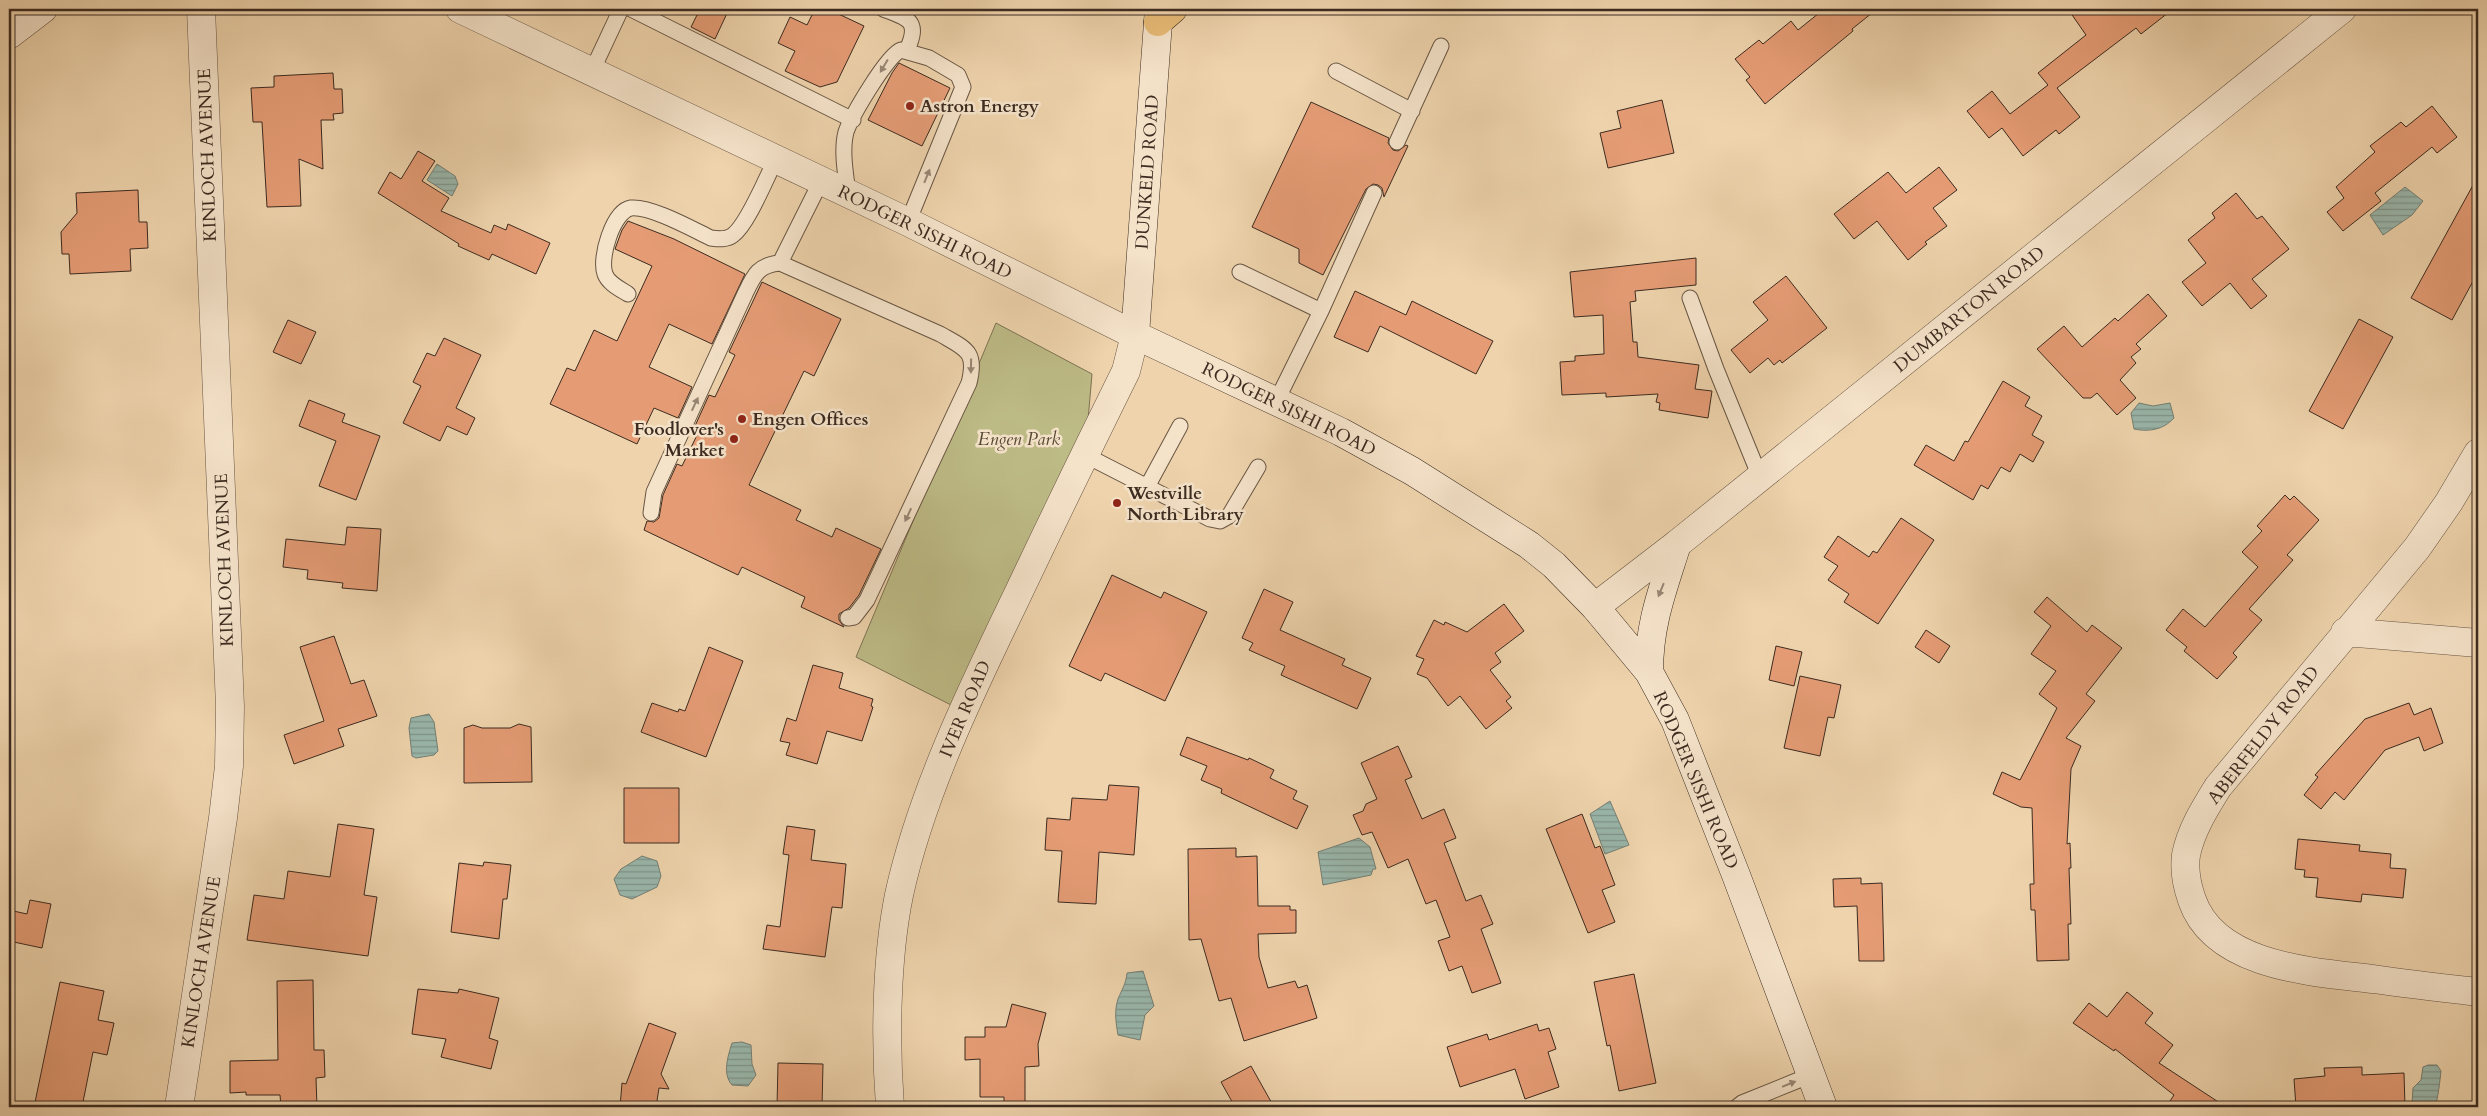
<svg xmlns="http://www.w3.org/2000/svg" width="2487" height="1116" font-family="Cardo,serif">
<defs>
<pattern id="water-rules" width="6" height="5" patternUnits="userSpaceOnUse" patternTransform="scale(1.25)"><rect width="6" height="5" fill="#99b7ac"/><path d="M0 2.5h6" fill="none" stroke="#7e958c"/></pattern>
</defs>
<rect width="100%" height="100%" fill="#eed3ac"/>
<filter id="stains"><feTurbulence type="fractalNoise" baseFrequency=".004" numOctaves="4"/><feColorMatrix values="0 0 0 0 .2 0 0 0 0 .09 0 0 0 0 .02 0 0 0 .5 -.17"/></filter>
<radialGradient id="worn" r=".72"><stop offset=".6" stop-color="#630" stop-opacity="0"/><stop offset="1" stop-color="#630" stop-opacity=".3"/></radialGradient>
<path fill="#bdbb86" stroke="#7c7353" d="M 996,323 L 1092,374 L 1085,455 L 963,711 L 856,657 Z"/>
<path fill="url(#water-rules)" stroke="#747f74" d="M 437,164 L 455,176 L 458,184 L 452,196 L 427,180 Z
M 2405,187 L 2423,201 L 2412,215 L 2383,235 L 2370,215 Z
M 2139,403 L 2153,406 L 2170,403 L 2174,418 C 2163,430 2149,432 2134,429 L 2131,413 Z
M 429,714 L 434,722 L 438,751 L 434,755 L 416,758 L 412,756 L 409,728 L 411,718 Z
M 1610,801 L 1629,845 L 1605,854 L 1590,814 Z
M 1359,838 L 1370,847 L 1376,869 L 1373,869 L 1371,875 L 1323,885 L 1318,852 Z
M 642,856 L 657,861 L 661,876 L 657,887 L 632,899 L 620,895 L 614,879 L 621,869 Z
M 1143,971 L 1154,1006 L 1145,1015 L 1140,1040 L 1118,1035 C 1116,1023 1114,1011 1118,999 C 1122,989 1126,984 1127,973 Z
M 742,1042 L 751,1045 L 752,1064 L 756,1075 L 748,1086 L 732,1085 C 722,1074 728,1056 732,1043 Z
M 2428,1065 L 2437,1065 L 2441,1071 C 2440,1080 2438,1099 2435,1107 L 2416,1107 L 2412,1104 L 2413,1088 L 2421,1080 L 2423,1067 Z"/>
<path fill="#e59c75" stroke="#3c2b20" d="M 700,9 L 729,9 L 715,39 L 691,27 Z
M 815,9 L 828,9 L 864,26 L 837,82 L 820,87 L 785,71 L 795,51 L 778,43 L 790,17 L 807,25 Z
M 1824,9 L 1877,9 L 1852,29 L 1853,31 L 1765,104 L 1746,80 L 1750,77 L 1735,59 L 1759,40 L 1763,44 L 1791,21 L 1798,30 Z
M 2068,9 L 2173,9 L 2141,34 L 2136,28 L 2057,88 L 2080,117 L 2059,134 L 2056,130 L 2023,156 L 2002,128 L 1989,138 L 1967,111 L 1992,91 L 2010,114 L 2048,85 L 2038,73 L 2086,35 Z
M 899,63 L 950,88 L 922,146 L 868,120 L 892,73 Z
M 333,73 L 334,89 L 342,89 L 343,113 L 333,114 L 334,120 L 321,120 L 323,169 L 299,159 L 301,206 L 267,207 L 262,122 L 253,122 L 251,88 L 274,87 L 274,76 Z
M 1662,100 L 1674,153 L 1608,168 L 1600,133 L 1621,128 L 1617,111 Z
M 1311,102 L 1389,138 L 1388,143 L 1393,150 L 1398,151 L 1406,145 L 1408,146 L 1384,197 L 1382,188 L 1378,185 L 1373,184 L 1366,189 L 1323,275 L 1299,263 L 1299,249 L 1252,227 Z
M 2432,106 L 2457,137 L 2437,153 L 2432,147 L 2375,193 L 2381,201 L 2343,231 L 2327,212 L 2344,198 L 2336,187 L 2375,152 L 2370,146 L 2401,122 L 2406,127 Z
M 418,151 L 435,161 L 422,181 L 449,198 L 441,211 L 491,233 L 494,225 L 506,230 L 508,224 L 550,243 L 536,274 L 492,254 L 489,260 L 458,246 L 459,244 L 378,193 L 390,172 L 401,179 Z
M 1939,167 L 1957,190 L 1933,208 L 1947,226 L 1925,242 L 1927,244 L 1908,260 L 1877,221 L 1854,239 L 1834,214 L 1888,172 L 1906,193 Z
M 2478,176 L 2478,272 L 2452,320 L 2411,298 Z
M 138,190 L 139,222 L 147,222 L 148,248 L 130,249 L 131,271 L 70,274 L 69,254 L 62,254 L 61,232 L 77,213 L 76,193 Z
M 2236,193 L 2257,219 L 2262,216 L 2289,249 L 2252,279 L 2267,296 L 2251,309 L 2230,283 L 2202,306 L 2182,282 L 2206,263 L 2188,240 L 2215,218 L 2212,213 Z
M 628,221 L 674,239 L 745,274 L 712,344 L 669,324 L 649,367 L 692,387 L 678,418 L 654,408 L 637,444 L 550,404 L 567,368 L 575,371 L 594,330 L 617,341 L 652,266 L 615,249 L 622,230 Z
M 1696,258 L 1696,285 L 1635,291 L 1636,301 L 1630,302 L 1633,342 L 1637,342 L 1638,357 L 1699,365 L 1695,389 L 1712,391 L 1708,418 L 1659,410 L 1660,403 L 1656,402 L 1658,394 L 1606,397 L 1606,393 L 1562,395 L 1560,362 L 1575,361 L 1575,356 L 1604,354 L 1603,315 L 1574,317 L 1570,272 Z
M 1786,276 L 1827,328 L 1782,363 L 1780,360 L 1774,365 L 1768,358 L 1750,373 L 1731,350 L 1768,320 L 1753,302 Z
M 762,282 L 841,319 L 814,376 L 804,371 L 749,485 L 801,510 L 796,520 L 832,537 L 836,528 L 881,549 L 859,595 L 849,608 L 839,614 L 839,620 L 844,627 L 801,607 L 805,597 L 742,567 L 738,575 L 644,530 L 647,521 L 654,522 L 659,518 L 663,495 L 677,464 L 682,466 L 700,429 L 695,426 L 709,395 L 715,397 L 735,355 L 729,352 Z
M 1355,291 L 1406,315 L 1412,301 L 1493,341 L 1476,374 L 1380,326 L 1368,352 L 1334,337 Z
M 2148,294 L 2167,316 L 2136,344 L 2141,349 L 2131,357 L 2136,363 L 2120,380 L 2136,398 L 2117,415 L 2097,393 L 2091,398 L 2083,398 L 2037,349 L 2064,326 L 2082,347 L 2115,318 L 2118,321 Z
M 2359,319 L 2393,337 L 2343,429 L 2309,411 Z
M 288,320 L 316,332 L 301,364 L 273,352 Z
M 444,338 L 481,355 L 456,408 L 475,418 L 467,435 L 447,426 L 440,441 L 403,423 L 421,386 L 413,382 L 427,353 L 435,356 Z
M 2003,381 L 2030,397 L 2025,406 L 2042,416 L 2032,435 L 2044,442 L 2033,462 L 2020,454 L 2010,472 L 2001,467 L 1988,489 L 1981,485 L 1973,500 L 1914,465 L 1926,445 L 1954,461 L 1965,441 L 1968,442 Z
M 309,400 L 345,414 L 342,422 L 380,436 L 356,500 L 319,486 L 336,441 L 299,426 Z
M 2285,495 L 2290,500 L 2294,496 L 2319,520 L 2287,555 L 2293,560 L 2249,609 L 2262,620 L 2233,653 L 2237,657 L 2217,679 L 2184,651 L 2187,647 L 2166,630 L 2183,609 L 2205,627 L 2258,567 L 2242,552 L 2262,531 L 2257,526 Z
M 1901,518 L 1934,540 L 1878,624 L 1844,602 L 1849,594 L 1828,580 L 1838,566 L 1824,557 L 1838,536 L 1869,557 L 1873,551 L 1877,553 Z
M 347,527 L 381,529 L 377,591 L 342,588 L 343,583 L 307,579 L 308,570 L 283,567 L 286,539 L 345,545 Z
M 1112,575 L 1161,598 L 1164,592 L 1207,612 L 1165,701 L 1105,673 L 1101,681 L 1069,666 Z
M 1264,589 L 1293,602 L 1280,630 L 1345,659 L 1342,665 L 1371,678 L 1357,709 L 1281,675 L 1285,666 L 1249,650 L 1253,643 L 1242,638 Z
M 2047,597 L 2087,632 L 2092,625 L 2122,648 L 2086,694 L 2095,701 L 2066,738 L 2081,746 L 2071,769 L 2067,844 L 2070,843 L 2071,868 L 2069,868 L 2071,924 L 2068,924 L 2069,960 L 2037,961 L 2035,910 L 2031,910 L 2030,884 L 2034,884 L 2032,808 L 2021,807 L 1993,794 L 2002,772 L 2020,780 L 2057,708 L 2039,694 L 2056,671 L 2031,654 L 2051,626 L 2034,612 Z
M 1504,604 L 1524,631 L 1495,653 L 1501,662 L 1490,670 L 1511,697 L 1506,701 L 1512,708 L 1486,729 L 1460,696 L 1448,706 L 1427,678 L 1417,674 L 1424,659 L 1416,656 L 1434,620 L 1444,625 L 1445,622 L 1467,632 Z
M 1926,630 L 1950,646 L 1939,663 L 1915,647 Z
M 334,636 L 351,684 L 364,680 L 377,716 L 338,729 L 344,746 L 294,764 L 284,735 L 324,721 L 300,647 Z
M 1776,646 L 1802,652 L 1794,686 L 1769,680 Z
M 709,647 L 743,661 L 706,757 L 641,732 L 652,703 L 678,712 L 679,709 L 685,711 Z
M 813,665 L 843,673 L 839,688 L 873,699 L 871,706 L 873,707 L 862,741 L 827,731 L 817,764 L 786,755 L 790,743 L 780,741 L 787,718 L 796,721 Z
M 1800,676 L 1841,685 L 1834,718 L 1828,717 L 1820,756 L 1784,748 Z
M 2409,703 L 2414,715 L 2431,708 L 2443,743 L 2424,751 L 2419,737 L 2385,750 L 2344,800 L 2335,792 L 2321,809 L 2304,795 L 2318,777 L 2315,775 L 2365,719 Z
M 519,724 L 531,727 L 532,782 L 464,783 L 464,728 L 473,725 L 482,728 L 510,728 Z
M 1187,737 L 1248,760 L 1249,758 L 1274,770 L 1270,778 L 1297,791 L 1293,799 L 1308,806 L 1297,829 L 1221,793 L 1222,789 L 1201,780 L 1207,766 L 1180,755 Z
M 1398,746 L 1412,777 L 1405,780 L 1422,819 L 1444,809 L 1456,838 L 1444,843 L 1466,901 L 1481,895 L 1493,924 L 1481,929 L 1501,983 L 1472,993 L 1462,966 L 1449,971 L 1438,941 L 1450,937 L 1436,900 L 1426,904 L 1408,859 L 1388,868 L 1372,832 L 1362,835 L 1353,815 L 1363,811 L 1366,804 L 1377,799 L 1361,763 Z
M 1109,785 L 1139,787 L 1134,855 L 1099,852 L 1096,904 L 1058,902 L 1062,851 L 1045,850 L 1047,818 L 1070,820 L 1072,798 L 1107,800 Z
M 624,788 L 679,788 L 679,843 L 624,843 Z
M 1582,814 L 1595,848 L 1600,846 L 1615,885 L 1602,890 L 1615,922 L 1588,933 L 1546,829 Z
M 338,824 L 374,829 L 364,895 L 377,897 L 368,956 L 247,940 L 254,895 L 284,899 L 288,871 L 330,877 Z
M 787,826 L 815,830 L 811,860 L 846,864 L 842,908 L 832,907 L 825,957 L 763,949 L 767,925 L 780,927 L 789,855 L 783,854 Z
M 2298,839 L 2360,845 L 2359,851 L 2391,854 L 2390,868 L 2406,869 L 2403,898 L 2362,894 L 2361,902 L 2316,897 L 2318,878 L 2304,877 L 2305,870 L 2295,869 Z
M 1236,848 L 1236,857 L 1257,856 L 1258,906 L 1290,906 L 1290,910 L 1296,910 L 1296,933 L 1258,934 L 1259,957 L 1268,988 L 1295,981 L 1298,988 L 1307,985 L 1317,1018 L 1244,1041 L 1231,998 L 1219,1001 L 1201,939 L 1189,940 L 1188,849 Z
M 484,862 L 511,865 L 507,899 L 503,899 L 499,939 L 451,932 L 459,863 L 483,866 Z
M 1861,878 L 1861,884 L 1882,883 L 1884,961 L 1859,961 L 1857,906 L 1834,907 L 1833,879 Z
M 30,900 L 51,904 L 42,948 L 9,941 L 9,910 L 27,914 Z
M 1634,974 L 1656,1083 L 1619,1091 L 1610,1045 L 1607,1046 L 1594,982 Z
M 313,980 L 314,1050 L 324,1050 L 325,1077 L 316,1078 L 317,1107 L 281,1107 L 280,1095 L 246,1095 L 246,1092 L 230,1093 L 230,1061 L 278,1060 L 277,981 Z
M 60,982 L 104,991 L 98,1020 L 114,1023 L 107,1055 L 93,1052 L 82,1107 L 34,1107 Z
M 418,989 L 458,993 L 459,989 L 499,998 L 489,1038 L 498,1041 L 491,1069 L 441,1057 L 446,1039 L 412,1034 Z
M 2127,992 L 2153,1013 L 2145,1023 L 2173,1045 L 2159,1063 L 2226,1107 L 2166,1107 L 2174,1095 L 2115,1049 L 2114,1051 L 2073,1023 L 2089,1003 L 2107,1017 Z
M 1012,1004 L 1046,1013 L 1038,1044 L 1039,1066 L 1025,1067 L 1025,1105 L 1004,1106 L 1004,1097 L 980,1097 L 980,1059 L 965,1060 L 965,1037 L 985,1037 L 985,1027 L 1006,1027 Z
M 649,1023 L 676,1033 L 661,1074 L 669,1089 L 659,1088 L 656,1107 L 620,1107 L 622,1083 L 626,1084 Z
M 1537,1024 L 1539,1031 L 1549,1028 L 1556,1049 L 1548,1052 L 1559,1087 L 1525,1099 L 1515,1069 L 1460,1087 L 1447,1047 L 1487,1034 L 1489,1040 Z
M 778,1063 L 823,1064 L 822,1107 L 777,1107 Z
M 1251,1066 L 1274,1107 L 1235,1107 L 1221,1082 Z
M 2362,1067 L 2362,1075 L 2404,1073 L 2405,1107 L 2296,1107 L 2294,1079 L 2325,1076 L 2324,1068 Z"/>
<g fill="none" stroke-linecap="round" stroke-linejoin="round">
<g stroke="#685543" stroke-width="17">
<path id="service" d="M 631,9 L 853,120
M 883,9 C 909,18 920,21 907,50
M 592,71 L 621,9
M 1336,71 L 1412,111
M 1397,142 L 1441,46
M 848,194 C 846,175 841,151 846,132 C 851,117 887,55 901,50 L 929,58 L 958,75 L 963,87 L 908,222
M 780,263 L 821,181
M 1240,272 L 1321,311
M 628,294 C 620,289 608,283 605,274 C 599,258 613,211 631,208 C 651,206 692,229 711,238 C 718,239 727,240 733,235 C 748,224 767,176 776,159
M 1690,298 L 1716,369 L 1760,477
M 1276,402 L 1321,311 L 1374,193
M 1085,455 L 1210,519 L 1220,521 L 1229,516 L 1258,467
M 1147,487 L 1180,426
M 651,513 L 654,492 L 745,294 C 754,275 758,265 780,263 L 940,334 C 966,349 977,351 969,383 L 867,600 L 854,617 L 848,618
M 1737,1107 L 1742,1103 L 1811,1075"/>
</g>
<g stroke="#685543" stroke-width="29">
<path id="minor" d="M 9,35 L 43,9
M 2478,453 L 2449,502 L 2417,548 L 2218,787 C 2205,808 2191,830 2186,855 C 2184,870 2187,886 2192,900 C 2215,967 2314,972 2373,979 C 2408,984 2443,988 2478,992
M 1595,607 L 1677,544 L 2342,9
M 2345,632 L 2478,643
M 179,1107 L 223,818 L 229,766 L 230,706 L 201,9
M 890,1107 C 885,1041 886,959 899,895 C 921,794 971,691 1016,598 C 1052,522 1089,446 1126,371 L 1135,335"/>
</g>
<g stroke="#685543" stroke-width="29">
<path id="tertiary" d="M 460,9 L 908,222 L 1135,335"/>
</g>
<g stroke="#3c2b20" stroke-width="29">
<path id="secondary" d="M 1159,9 L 1135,335 L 1341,432 L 1412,471 L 1529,545 L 1554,565 L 1595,607 L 1649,672 L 1675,720 L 1736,875 L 1823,1107
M 1649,672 C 1649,623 1663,589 1677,544"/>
</g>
<g stroke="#3c2b20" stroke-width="29">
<path id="motorway" d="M 1158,22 L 1173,9"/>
</g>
<use href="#service" stroke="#f4e2c9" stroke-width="15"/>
<use href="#minor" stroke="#f4e2c9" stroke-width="28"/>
<use href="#tertiary" stroke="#f4e2c9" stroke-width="28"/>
<use href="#secondary" stroke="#f4e2c9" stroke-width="28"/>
<use href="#motorway" stroke="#e7ba76" stroke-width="28"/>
</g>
<defs><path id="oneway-solid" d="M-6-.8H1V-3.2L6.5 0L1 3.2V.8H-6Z" transform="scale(1.25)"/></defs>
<g fill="#988674">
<use href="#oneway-solid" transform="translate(884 66) rotate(121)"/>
<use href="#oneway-solid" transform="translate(927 176) rotate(-68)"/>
<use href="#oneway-solid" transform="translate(971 366) rotate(91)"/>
<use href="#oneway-solid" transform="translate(695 404) rotate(-65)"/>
<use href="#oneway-solid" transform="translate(908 515) rotate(115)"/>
<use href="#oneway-solid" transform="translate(1661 590) rotate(112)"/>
<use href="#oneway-solid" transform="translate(1789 1084) rotate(-22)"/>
</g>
<g fill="#8f2418" stroke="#f4e2c9" stroke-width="2">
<circle cx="910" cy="106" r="5"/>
<circle cx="742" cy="419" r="5"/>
<circle cx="734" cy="439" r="5"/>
<circle cx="1117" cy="503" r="5"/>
</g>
<g text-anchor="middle" stroke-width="5" stroke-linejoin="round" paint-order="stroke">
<g font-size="18" font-weight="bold" fill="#3c2b20" stroke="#f4e2c9" text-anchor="start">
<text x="920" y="112">Astron Energy</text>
<text x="752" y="425">Engen Offices</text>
<text x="724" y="435" text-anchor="end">Foodlover's<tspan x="724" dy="21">Market</tspan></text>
<text x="1127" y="499">Westville<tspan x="1127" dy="21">North Library</tspan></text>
</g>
<g font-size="18" fill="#3c2b20" stroke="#f4e2c9">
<text transform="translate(207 155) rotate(-92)" y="6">KINLOCH AVENUE</text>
<text transform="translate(1147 172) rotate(-86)" y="6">DUNKELD ROAD</text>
<text transform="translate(925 232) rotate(26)" y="6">RODGER SISHI ROAD</text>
<text transform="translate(1969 309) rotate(-39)" y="6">DUMBARTON ROAD</text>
<text transform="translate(1289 409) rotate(26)" y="6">RODGER SISHI ROAD</text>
<text transform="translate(224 560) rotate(-92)" y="6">KINLOCH AVENUE</text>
<text transform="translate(965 709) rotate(-67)" y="6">IVER ROAD</text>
<text transform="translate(2263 735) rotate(-52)" y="6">ABERFELDY ROAD</text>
<text transform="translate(1696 780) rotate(67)" y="6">RODGER SISHI ROAD</text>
<text transform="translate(201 962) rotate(-81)" y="6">KINLOCH AVENUE</text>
</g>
<g font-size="18" font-style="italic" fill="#564834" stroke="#f4e2c9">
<text x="1019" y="445">Engen Park</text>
</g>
</g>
<rect width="2487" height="1116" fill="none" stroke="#eed3ac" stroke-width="30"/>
<rect x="10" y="10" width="2467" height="1096" fill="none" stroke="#3c2b20" stroke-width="2.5"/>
<rect x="15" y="15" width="2457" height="1086" fill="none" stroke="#3c2b20"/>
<rect width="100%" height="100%" filter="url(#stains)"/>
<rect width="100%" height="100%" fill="url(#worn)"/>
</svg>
